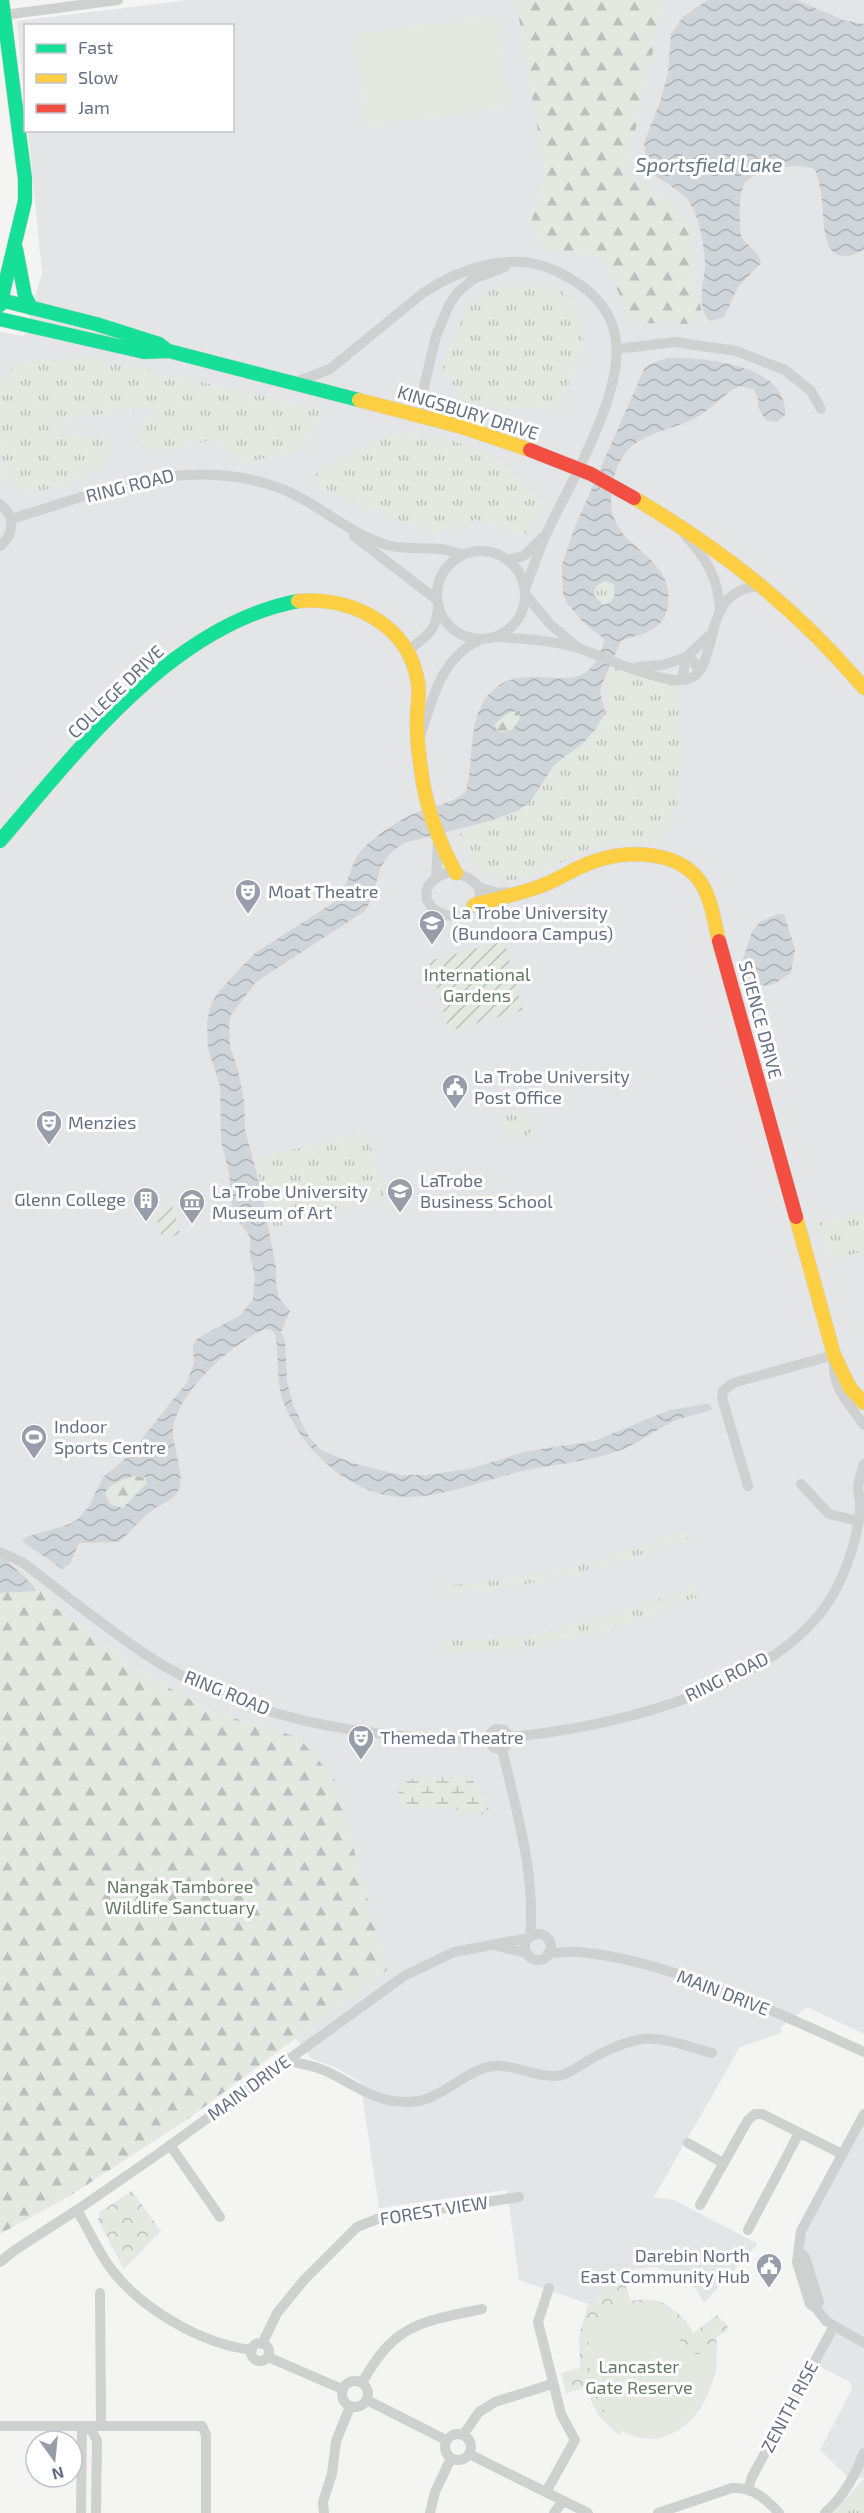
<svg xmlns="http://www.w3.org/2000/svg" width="864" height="2513" font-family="'Exo 2',sans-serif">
<defs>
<pattern id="grass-tufts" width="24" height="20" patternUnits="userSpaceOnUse" patternTransform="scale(1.5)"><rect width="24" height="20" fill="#e3e8e1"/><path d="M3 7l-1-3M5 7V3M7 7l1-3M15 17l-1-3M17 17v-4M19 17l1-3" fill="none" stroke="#bcc0bc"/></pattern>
<pattern id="forest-firs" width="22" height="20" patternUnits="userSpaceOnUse" patternTransform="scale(1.5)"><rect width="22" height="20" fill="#e3e8e1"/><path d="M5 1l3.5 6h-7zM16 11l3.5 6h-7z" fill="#bcc0bc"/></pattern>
<pattern id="wetland-marsh" width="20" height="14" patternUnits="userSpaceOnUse" patternTransform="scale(1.5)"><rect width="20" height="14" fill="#e3e8e1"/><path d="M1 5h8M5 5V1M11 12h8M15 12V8" fill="none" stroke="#bcc0bc"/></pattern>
<pattern id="park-crowns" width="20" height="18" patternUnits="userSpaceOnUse" patternTransform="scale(1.5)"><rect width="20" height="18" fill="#e3e8e1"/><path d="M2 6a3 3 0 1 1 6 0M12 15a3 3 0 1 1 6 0" fill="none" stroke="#bcc0bc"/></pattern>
<pattern id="garden-furrows" width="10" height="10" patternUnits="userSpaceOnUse" patternTransform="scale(1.5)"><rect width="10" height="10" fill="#e3e8e1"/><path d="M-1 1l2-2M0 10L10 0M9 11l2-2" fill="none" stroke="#bcc0bc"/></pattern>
<pattern id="water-waves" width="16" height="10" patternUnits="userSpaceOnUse" patternTransform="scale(1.5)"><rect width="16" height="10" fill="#d0d5d9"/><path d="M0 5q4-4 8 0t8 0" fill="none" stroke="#acb1b5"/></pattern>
</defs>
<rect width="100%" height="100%" fill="#f4f5f3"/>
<path fill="#e4e5e6" d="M 189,0 L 864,0 L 864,2034 L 807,2007 L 781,2027 L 781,2033 L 740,2047 L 654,2197 L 674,2200 L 758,2244 L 704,2303 L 696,2289 L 681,2276 L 655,2267 L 636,2269 L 621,2274 L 604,2288 L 594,2306 L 519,2280 L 507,2190 L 379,2208 L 360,2082 L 335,2067 L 312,2059 L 295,2037 L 387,1970 L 298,1737 L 213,1712 L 147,1676 L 53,1606 L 38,1582 L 0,1555 L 0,332 L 24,336 L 42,273 L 28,131 L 232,130 L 232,26 L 26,26 L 25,108 L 17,21 Z
M 864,2114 L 864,2477 L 852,2481 L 820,2450 L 852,2389 L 850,2382 L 813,2363 L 833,2326 L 826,2321 L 799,2237 Z"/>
<path fill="url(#grass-tufts)" d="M 504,284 L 554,284 L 578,307 L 584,344 L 559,409 L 468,408 L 442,367 L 471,299 Z
M 83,355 L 322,410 L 303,450 L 243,463 L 211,440 L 158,453 L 135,440 L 154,407 L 71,418 L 64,432 L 108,441 L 106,464 L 58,487 L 25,494 L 2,477 L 0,385 L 15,364 Z
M 398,432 L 447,439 L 496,455 L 545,505 L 524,536 L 501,530 L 476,519 L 435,534 L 377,512 L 307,480 L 332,464 Z
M594 592a11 11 0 1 1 22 0a11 11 0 1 1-22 0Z
M 609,665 L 679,682 C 679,723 691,803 663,834 C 649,849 619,840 601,845 C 561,856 515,903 475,866 C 467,859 461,845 455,836 L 525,806 L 543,785 L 554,765 L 595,730 L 605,713 Z
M502 1125a15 15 0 1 1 30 0a15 15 0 1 1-30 0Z
M 367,1132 L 384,1198 L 274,1228 L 254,1159 Z
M 864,1211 L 864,1251 L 829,1261 L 818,1223 Z
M 678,1527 L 685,1533 L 689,1542 L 687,1545 L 685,1540 C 602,1568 537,1587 449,1593 L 449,1599 L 446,1596 L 446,1581 L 449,1578 L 450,1585 C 527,1580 607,1562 680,1533 Z
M 690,1580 C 698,1583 702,1595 697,1602 L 695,1597 C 617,1630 529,1655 444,1652 L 444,1640 C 529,1644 613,1617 692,1587 Z
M 864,2478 L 864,2513 L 833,2513 Z"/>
<path fill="url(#forest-firs)" d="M 516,0 L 667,0 L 664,2 L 626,172 L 674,202 L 691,231 L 693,277 L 705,324 L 631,323 L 604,257 L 545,249 L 531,223 L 545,174 Z
M 520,711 C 521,725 510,735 496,731 L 495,724 C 502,717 510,710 520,711 Z
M 133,1476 L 145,1477 L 147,1483 L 123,1508 L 110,1504 L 105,1494 C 109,1483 123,1480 133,1476 Z
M 0,1555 L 38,1582 L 53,1606 L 147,1676 L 213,1712 L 298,1737 L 334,1778 L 387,1970 L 188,2119 L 68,2197 L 0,2234 Z"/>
<path fill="url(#wetland-marsh)" d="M 428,1777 L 452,1777 L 472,1780 L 491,1807 L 480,1816 L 447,1807 L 414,1809 L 400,1803 L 398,1788 L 405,1780 Z"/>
<path fill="url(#park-crowns)" d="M 132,2191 L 161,2231 L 124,2269 L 98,2221 L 100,2212 Z
M 621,2274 L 631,2301 C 638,2300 647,2298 655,2300 C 667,2302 690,2321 693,2333 L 717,2315 L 727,2325 L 728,2330 L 716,2337 C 723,2391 685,2460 623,2430 L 619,2435 L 599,2417 L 585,2388 L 566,2393 L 561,2373 L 580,2368 L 579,2336 L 588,2304 L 594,2306 L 604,2288 Z"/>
<path fill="url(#garden-furrows)" d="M 504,941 L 523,1010 L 449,1031 L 429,961 Z
M 173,1207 L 180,1234 L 162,1239 L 155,1212 Z"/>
<path fill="#e3e8e1" d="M 497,15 L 509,108 L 366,127 L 354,34 Z
M 638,2302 C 678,2304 674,2322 684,2352 C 699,2359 707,2346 717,2366 C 708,2411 667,2463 617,2427 C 596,2411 581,2353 592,2329 C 601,2312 621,2306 638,2302 Z"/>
<path fill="url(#water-waves)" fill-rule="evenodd" d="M 708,0 L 797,0 L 843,20 L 864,24 L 864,250 C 821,272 825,228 822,202 C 821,191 819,180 815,170 C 801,161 754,170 745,183 C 738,194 740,216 740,229 C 740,245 759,248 761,263 L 738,287 L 724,317 L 710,321 C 695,307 705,281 705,263 C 704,245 700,221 691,205 C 685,192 660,180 648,171 L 644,143 L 660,102 L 668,73 L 671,34 L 683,17 Z
M 667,358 C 704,357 788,364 785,415 L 777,422 L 766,421 L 758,407 L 758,399 L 754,389 L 739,386 C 724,394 711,410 695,418 C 673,430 643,432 626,452 C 616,464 614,475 612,490 C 602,549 673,550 668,601 C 668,609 665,620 658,625 C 647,636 634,635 621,641 L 602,684 L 600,691 L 605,713 L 595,730 L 583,743 L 554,765 L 532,799 L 519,810 L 490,821 L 404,843 C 371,863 383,882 365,911 L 256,982 L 231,1015 L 229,1024 L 230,1046 L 238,1070 L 244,1101 L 245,1129 L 262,1195 L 276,1268 L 276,1283 L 279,1298 L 290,1311 L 281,1332 L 285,1340 L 287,1381 L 293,1405 L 309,1437 L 321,1450 L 352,1463 L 401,1475 L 426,1475 L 469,1469 L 528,1451 L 594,1441 L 670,1410 L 706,1404 L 709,1404 L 712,1409 C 703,1414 691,1415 682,1418 C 660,1426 642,1442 621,1450 C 591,1461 558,1464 527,1470 C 490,1478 439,1499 402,1497 C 351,1495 304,1452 285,1406 C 275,1383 280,1359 275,1334 L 272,1330 L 265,1329 C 232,1343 174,1395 173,1432 C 173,1447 186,1480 178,1491 C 172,1501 161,1504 153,1510 C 140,1519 131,1532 119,1542 L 79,1543 L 70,1564 L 62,1569 L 22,1541 L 26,1537 L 70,1524 L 78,1519 L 89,1506 L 103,1477 L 123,1461 L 137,1445 L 187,1382 L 194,1363 L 193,1345 L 198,1338 L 241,1315 L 253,1299 L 255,1277 L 250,1256 L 250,1237 L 234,1215 L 232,1206 L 229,1172 L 221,1141 L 220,1086 L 208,1049 L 207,1021 L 211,1004 L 219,991 L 255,953 L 336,901 C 349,887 349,865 361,851 C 373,837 399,820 415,813 C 432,806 453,804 466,791 C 475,760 466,717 491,692 C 528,656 577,701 598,657 C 600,651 604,646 604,639 L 583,622 L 566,602 L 563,594 L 562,565 L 574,529 L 645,367 L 655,362 ZM 604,581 L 614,584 L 615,593 L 611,602 L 603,605 L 594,595 L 595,587 ZM 520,711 C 521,725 510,735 497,731 L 495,724 C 502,717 510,710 520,711 ZM 133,1476 L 145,1477 L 147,1483 L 123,1508 L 110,1504 L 105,1494 C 109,1483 123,1480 133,1476 Z
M 777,914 L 784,914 L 795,949 L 791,973 L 776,983 L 766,986 L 757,983 L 746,973 L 742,962 L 752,932 L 760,922 Z
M 2,1556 L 33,1585 L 36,1591 L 0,1593 L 0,1557 Z"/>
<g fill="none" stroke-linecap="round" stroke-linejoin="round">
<g stroke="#d1d2d2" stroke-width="15">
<path id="fast" d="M 16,249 L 25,296 L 31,308
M 1,300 L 96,324 L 159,344 L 167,350
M 0,305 L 25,201 L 25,179 L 2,0
M 0,319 L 144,352 L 169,351 L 359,400
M 0,841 C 79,749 172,625 298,601"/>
</g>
<g stroke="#d1d2d2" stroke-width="15">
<path id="slow" d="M 359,400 L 462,427 L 530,450
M 634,498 C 724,551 796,608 864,688
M 298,601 C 352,597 409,624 418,683 C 420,695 417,707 417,719 C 416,740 420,762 423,783 C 429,816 440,844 456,873
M 474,905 C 496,899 519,894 541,886 C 560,879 576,867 595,861 C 627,850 676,850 699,880 C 711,896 714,921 719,941
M 796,1217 L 834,1355 L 850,1388 L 864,1403"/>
</g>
<g stroke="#d1d2d2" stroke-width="15">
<path id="jam" d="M 719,941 L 796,1217"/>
</g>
<path stroke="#cfd0d0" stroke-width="10" d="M 4,15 L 118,0
M 617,349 L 675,342 L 736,351 L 785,370 L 811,391 L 821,409
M 296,382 L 330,369 L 423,293 C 461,268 512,250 556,271 C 584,284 609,303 615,335 C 627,388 571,482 548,530 C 539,548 533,569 525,589
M 429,418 L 422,395 L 436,336 L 449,305 L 457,293 L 473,279 L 505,267
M 0,504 C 15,516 15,534 0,546
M 11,519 C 102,492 187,453 282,489 C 318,503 347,533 387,545 C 405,550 423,547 441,549 C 448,550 456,553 463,555
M 685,535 C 706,558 719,579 720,611
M 354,536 L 437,600
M437 595a44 44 0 1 1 88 0a44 44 0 1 1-88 0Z
M 508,560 L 524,556 L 542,538
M 526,595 L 550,624 L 576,646
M 496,637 C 523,639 551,640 578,648 C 603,656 663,686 688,679 C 723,669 696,585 765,586
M 408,651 C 426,635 436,634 438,607
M 637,667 L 663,665 L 686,657 L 694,662 L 699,671
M 682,680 L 686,657 L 710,635
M 420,737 C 432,700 441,657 480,640
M 449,872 C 464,873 490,886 476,904 C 449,938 396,890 449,872 Z
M 436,878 L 438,842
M 478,887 L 497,893 L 507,892
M 801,1484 L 829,1514 L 858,1521
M 748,1486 L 722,1398 L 723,1391 L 733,1383 L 834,1355 C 831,1388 847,1400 864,1425
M 0,1552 L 22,1562 C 63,1593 103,1626 145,1654 C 246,1721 371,1740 489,1739
M489 1739a10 10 0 1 1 20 0a10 10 0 1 1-20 0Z
M 509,1737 C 612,1728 792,1686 839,1583 C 849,1563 859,1531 860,1508 C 861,1501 858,1493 858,1486 C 859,1479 862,1470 864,1464
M 502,1749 C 516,1810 536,1874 530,1936
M525 1947a13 13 0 1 1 26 0a13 13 0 1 1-26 0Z
M 497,1946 L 527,1953
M 548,1953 C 558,1953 570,1951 580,1952 C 673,1961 779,2014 864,2052
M 287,2061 C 300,2063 314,2066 326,2071 C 356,2085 374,2103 410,2102 C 438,2101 458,2077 484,2068 C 510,2060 529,2077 555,2076 C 568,2076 579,2065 591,2059 C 645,2029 656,2037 712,2053
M 864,2114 L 801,2231 L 797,2262 L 810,2304 L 816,2308 L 826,2321 L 864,2343
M 688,2143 L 723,2163
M 170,2145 L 220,2217
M 700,2205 L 748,2120 L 755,2114 L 762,2114 L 842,2154
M 77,2210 C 88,2229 97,2249 109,2266 C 139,2308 201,2344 252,2350
M 748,2230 L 799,2133
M 800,2253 L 805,2257 L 819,2302 L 816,2308
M 0,2262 L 15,2250 L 77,2210 L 158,2154 L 404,1976 L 454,1952 L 528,1938
M 100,2293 L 101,2425
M251 2352a9 9 0 1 1 18 0a9 9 0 1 1-18 0Z
M 262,2344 L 277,2313 L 304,2280 L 357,2227 L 380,2218 L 519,2197
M 268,2357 L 342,2389
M342 2394a13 13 0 1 1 26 0a13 13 0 1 1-26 0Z
M 362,2383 C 394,2324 420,2322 482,2309
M 367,2400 L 446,2440
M 0,2426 L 202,2426 L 206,2435 L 206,2513
M 87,2428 L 92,2431 L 97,2441 L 96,2513
M445 2447a13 13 0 1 1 26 0a13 13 0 1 1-26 0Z
M 463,2435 L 479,2412 L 495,2402 L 552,2384
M 469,2454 L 588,2513
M 748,2489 L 752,2477 L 834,2326
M 546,2492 L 575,2440 L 561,2414 L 538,2322 L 549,2288
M 81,2513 L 82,2428
M 324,2513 L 323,2502 L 332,2474 L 336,2441 L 350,2407
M 430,2513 L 435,2492 L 451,2458
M 554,2513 L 563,2501
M 658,2513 L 732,2488 C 753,2487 765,2498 779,2513
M 825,2513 C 844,2496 854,2477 864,2453"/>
<use href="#fast" stroke="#16e098" stroke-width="14"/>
<use href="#slow" stroke="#ffcf43" stroke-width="14"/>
<use href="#jam" stroke="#f24e42" stroke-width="14"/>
<g stroke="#d0d1d1" stroke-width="15" stroke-linecap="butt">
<path id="jam-bridge" d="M 530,450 L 591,474 L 634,498"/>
</g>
<use href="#jam-bridge" stroke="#f24e42" stroke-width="14"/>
</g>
<defs>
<g id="theatre-pin" transform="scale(1.35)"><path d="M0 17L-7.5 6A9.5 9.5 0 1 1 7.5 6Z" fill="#979eaa" stroke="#fff"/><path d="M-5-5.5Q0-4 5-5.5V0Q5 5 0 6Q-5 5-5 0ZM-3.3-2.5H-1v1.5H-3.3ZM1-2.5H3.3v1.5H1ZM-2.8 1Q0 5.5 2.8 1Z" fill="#fff"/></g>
<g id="university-pin" transform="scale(1.35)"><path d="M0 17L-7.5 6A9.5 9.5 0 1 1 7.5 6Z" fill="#979eaa" stroke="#fff"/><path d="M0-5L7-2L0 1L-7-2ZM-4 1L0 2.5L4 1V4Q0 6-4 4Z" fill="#fff"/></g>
<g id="civic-pin" transform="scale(1.35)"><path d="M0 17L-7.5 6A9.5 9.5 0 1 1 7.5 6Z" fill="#979eaa" stroke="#fff"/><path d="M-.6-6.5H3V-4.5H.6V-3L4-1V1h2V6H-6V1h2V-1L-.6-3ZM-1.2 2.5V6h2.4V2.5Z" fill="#fff"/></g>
<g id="building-pin" transform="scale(1.35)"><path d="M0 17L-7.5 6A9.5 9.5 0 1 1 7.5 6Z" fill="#979eaa" stroke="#fff"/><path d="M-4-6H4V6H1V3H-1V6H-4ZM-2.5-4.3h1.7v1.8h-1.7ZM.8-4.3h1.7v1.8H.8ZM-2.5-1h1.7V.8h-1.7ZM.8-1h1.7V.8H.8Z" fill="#fff"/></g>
<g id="museum-pin" transform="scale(1.35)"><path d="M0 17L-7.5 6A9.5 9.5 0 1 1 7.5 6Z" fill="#979eaa" stroke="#fff"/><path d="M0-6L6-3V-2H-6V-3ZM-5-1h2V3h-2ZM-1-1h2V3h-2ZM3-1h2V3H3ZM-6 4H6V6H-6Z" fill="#fff"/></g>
<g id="stadium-pin" transform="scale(1.35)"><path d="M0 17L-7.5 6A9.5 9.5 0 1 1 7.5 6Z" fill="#979eaa" stroke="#fff"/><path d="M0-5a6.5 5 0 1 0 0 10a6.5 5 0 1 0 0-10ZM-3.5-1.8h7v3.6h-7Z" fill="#fff"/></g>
</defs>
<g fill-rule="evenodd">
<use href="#theatre-pin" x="248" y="892"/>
<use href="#university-pin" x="432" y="923"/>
<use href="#civic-pin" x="455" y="1087"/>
<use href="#theatre-pin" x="49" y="1123"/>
<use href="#university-pin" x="400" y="1191"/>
<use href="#building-pin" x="146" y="1200"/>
<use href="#museum-pin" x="192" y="1202"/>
<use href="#stadium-pin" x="34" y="1437"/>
<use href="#theatre-pin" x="361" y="1738"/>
<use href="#civic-pin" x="769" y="2266"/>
</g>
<g text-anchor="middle" stroke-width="6" stroke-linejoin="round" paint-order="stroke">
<g font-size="18" fill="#656f83" stroke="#fff">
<text transform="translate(468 413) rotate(17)" y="6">KINGSBURY DRIVE</text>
<text transform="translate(130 486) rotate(-14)" y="6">RING ROAD</text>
<text transform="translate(116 692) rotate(-44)" y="6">COLLEGE DRIVE</text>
<text transform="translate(760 1020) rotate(75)" y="6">SCIENCE DRIVE</text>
<text transform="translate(727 1677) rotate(-26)" y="6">RING ROAD</text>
<text transform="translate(227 1693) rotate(22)" y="6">RING ROAD</text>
<text transform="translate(723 1993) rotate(21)" y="6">MAIN DRIVE</text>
<text transform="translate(249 2088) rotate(-36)" y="6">MAIN DRIVE</text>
<text transform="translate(434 2211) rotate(-9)" y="6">FOREST VIEW</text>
<text transform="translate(790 2407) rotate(-62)" y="6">ZENITH RISE</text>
</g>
<g font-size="18" fill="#656f83" stroke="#fff" text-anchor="start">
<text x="268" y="898">Moat Theatre</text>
<text x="452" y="919">La Trobe University<tspan x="452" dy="21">(Bundoora Campus)</tspan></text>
<text x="474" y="1083">La Trobe University<tspan x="474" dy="21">Post Office</tspan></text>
<text x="68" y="1129">Menzies</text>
<text x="420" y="1187">LaTrobe<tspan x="420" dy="21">Business School</tspan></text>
<text x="212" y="1198">La Trobe University<tspan x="212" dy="21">Museum of Art</tspan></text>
<text x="126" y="1206" text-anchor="end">Glenn College</text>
<text x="54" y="1433">Indoor<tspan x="54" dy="21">Sports Centre</tspan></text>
<text x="380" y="1744">Themeda Theatre</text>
<text x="750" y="2262" text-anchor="end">Darebin North<tspan x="750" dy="21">East Community Hub</tspan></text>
</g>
<g font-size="18" fill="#647a64" stroke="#fff">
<text x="477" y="981">International<tspan x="477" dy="21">Gardens</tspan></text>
<text x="180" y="1893">Nangak Tamboree<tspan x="180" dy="21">Wildlife Sanctuary</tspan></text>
<text x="639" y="2373">Lancaster<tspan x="639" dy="21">Gate Reserve</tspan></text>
</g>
<g font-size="20" font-style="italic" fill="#667786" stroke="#fff">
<text x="709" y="172">Sportsfield Lake</text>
</g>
</g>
<rect x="24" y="24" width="210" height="108" fill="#ffffff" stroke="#c1c5cd" stroke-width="1.5"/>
<rect x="36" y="44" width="30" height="9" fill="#16e098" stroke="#c1c5cd" stroke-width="1.5"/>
<text x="78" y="54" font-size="18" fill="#656f83">Fast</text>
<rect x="36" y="74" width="30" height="9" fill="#ffcf43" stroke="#c1c5cd" stroke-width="1.5"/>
<text x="78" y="84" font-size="18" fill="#656f83">Slow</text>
<rect x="36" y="104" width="30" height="9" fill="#f24e42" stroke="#c1c5cd" stroke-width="1.5"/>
<text x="78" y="114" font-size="18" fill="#656f83">Jam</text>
<g transform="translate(54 2459) rotate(165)"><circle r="28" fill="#ffffff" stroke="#c1c5cd" stroke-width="1.5"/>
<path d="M0-4.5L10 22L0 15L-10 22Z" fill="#979eaa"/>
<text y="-9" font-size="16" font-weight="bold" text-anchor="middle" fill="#656f83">N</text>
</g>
</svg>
